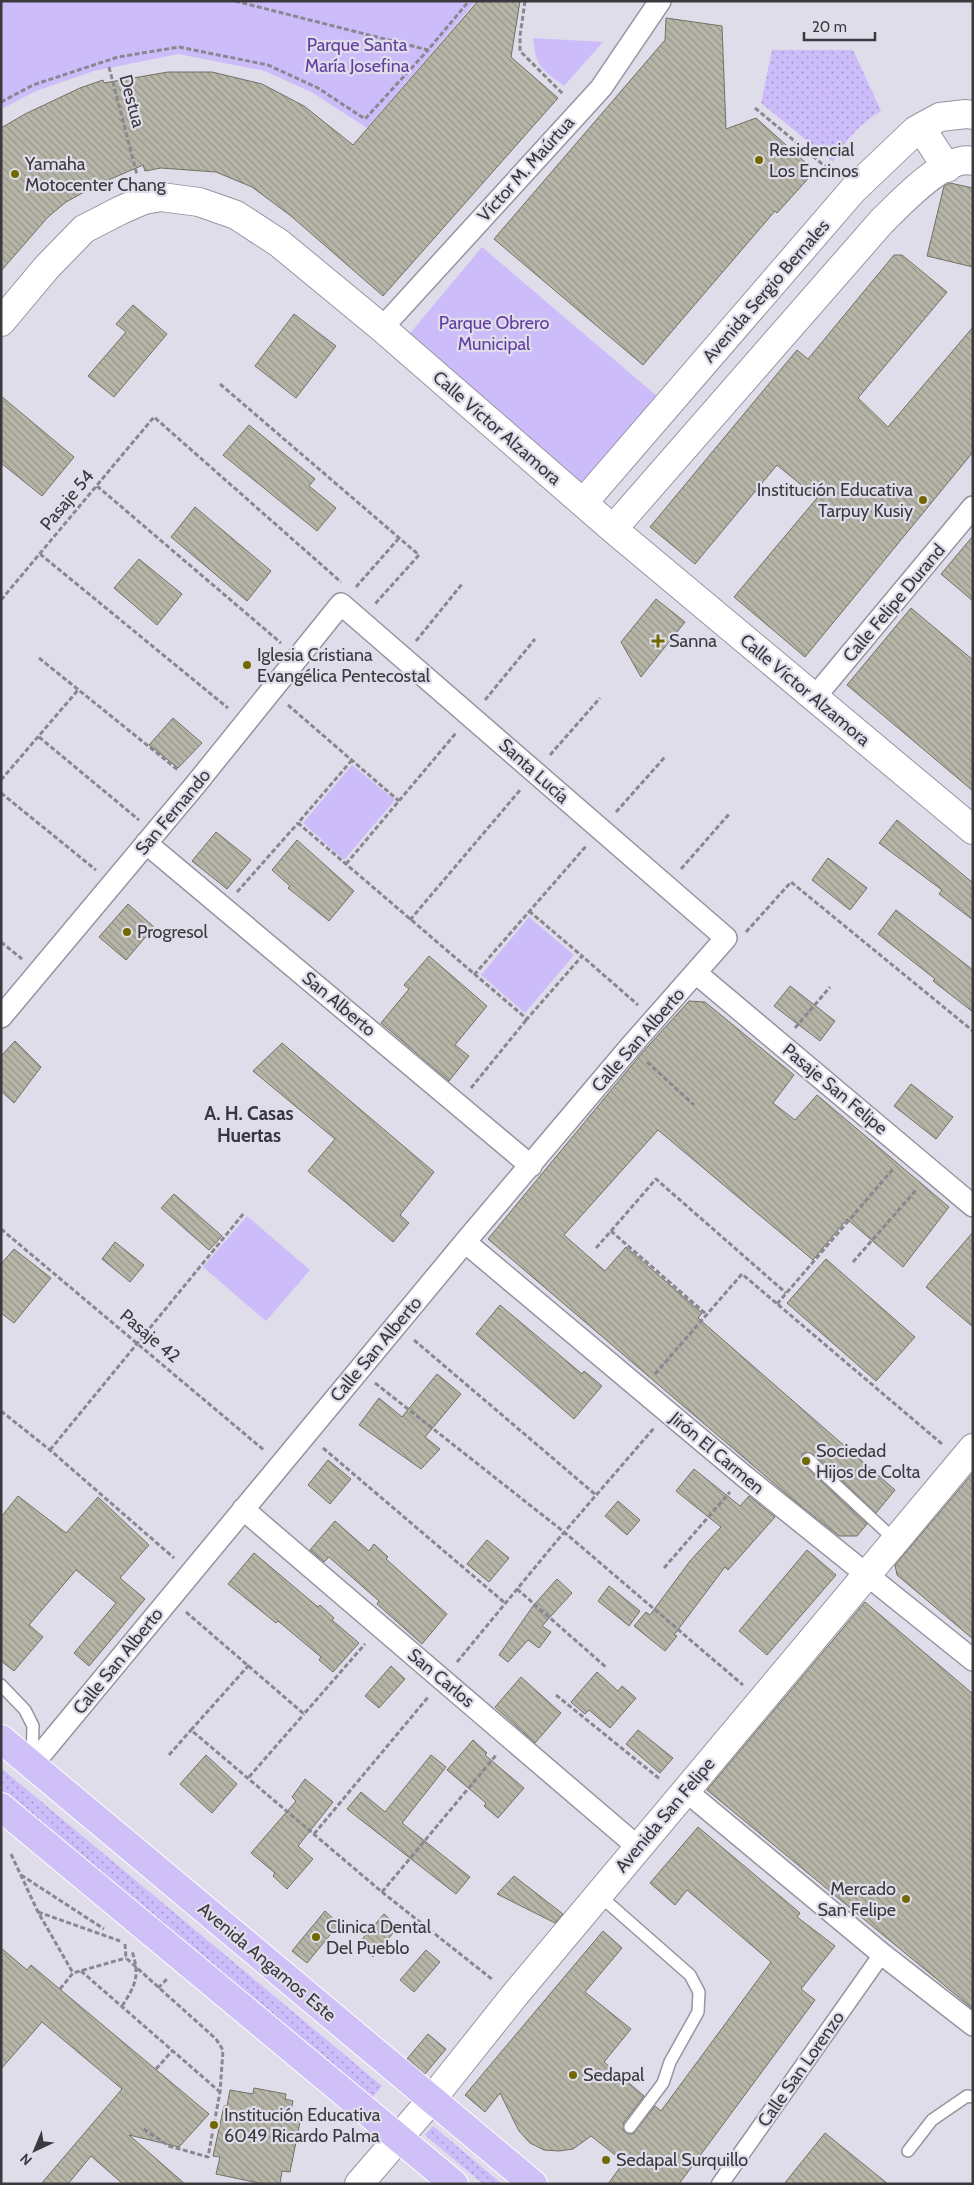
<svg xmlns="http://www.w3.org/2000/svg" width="974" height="2185" font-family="Cabin,sans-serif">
<defs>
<pattern id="grass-dots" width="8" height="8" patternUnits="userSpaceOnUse" patternTransform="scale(1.25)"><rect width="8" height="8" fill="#ccbcfa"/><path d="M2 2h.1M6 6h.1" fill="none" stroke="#a79acc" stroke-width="1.8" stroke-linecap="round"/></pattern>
<pattern id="building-back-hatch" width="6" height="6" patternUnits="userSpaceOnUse" patternTransform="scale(1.25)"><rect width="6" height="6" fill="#b6b5a7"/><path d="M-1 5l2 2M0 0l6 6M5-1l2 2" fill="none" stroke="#959489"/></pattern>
</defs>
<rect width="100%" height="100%" fill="#e0ddeb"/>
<path fill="url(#grass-dots)" d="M 772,50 L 853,50 L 881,111 C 860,124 845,140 833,162 L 761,103 Z
M 1,1768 L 382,2086 L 372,2098 L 1,1790 Z
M 433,2126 L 502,2184 L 483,2184 L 425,2135 Z"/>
<path fill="#ccbcfa" d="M 1,1 L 476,1 L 367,128 L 313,93 L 265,71 L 178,54 L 94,71 L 36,91 L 1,109 Z
M 533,38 L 603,42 L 564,86 C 541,69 536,67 533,38 Z
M 482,247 L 657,396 L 582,484 L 407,337 Z
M 352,765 L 395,800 L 344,860 L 303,823 Z
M 529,917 L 574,955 L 525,1013 L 481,975 Z
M 247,1216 L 310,1270 L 266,1321 L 203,1267 Z"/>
<path fill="url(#building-back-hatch)" stroke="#727165" d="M 478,1 L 520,1 L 511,57 L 558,98 L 383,296 L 291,216 L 252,187 L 216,172 L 161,168 L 145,171 L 143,165 L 97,185 L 66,202 L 48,217 L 1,271 L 1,128 L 25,114 L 80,88 L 103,80 L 104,83 L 168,72 L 212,72 L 262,84 L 304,106 L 353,145 Z
M 666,18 L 722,26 L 726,129 L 756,118 L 815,171 L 777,213 L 775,211 L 643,365 L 494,239 L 665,40 Z
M 950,183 L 973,188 L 973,267 L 927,256 L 944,186 Z
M 894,255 L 902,255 L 947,292 L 858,398 L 888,427 L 973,327 L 973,452 L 805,657 L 734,597 L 817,498 L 777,465 L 695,564 L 650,527 L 797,350 L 808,359 Z
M 133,305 L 167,334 L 114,397 L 88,376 L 126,332 L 116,324 Z
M 294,314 L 336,346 L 296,398 L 255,366 Z
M 1,396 L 74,457 L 42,496 L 1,463 Z
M 249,425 L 315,479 L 309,486 L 336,508 L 317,531 L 223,455 Z
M 195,507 L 271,571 L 247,601 L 171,537 Z
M 973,536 L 973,601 L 941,574 Z
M 139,559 L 182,594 L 157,625 L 114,588 Z
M 656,599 L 685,622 L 641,677 L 621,642 Z
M 911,608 L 973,660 L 973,791 L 847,685 Z
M 173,718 L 202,743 L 178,768 L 149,745 Z
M 897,820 L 973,883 L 973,920 L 939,894 L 942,890 L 879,843 Z
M 216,832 L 251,860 L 227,889 L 192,861 Z
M 297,840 L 354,891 L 329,921 L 288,888 L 290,886 L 272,870 Z
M 828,858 L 867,888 L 850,910 L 812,880 Z
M 128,904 L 154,927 L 126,960 L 99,937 Z
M 896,910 L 973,970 L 973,1012 L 933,981 L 935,979 L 878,934 Z
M 429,956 L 487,1006 L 455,1045 L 469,1056 L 449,1081 L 381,1023 L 409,989 L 404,985 Z
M 790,986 L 835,1021 L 820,1041 L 774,1006 Z
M 689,1001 L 705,1002 L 794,1075 L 773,1103 L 795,1120 L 817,1095 L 949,1207 L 903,1267 L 847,1219 L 813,1260 L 658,1130 L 564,1235 L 605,1271 L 626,1247 L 702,1313 L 698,1318 L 895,1490 L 876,1513 L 813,1454 L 806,1452 L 802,1454 L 801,1461 L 803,1464 L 867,1524 L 857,1536 L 839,1536 L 791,1498 L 488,1239 L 641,1054 Z
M 15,1041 L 41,1067 L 14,1103 L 1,1091 L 1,1056 Z
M 282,1043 L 434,1172 L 400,1215 L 409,1223 L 393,1242 L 308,1171 L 335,1139 L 253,1071 Z
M 911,1084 L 953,1117 L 936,1139 L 894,1106 Z
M 174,1194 L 222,1236 L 209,1250 L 161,1208 Z
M 973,1232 L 973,1327 L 926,1287 Z
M 115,1242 L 144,1265 L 130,1282 L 102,1259 Z
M 14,1249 L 51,1278 L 14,1323 L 1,1313 L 1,1264 Z
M 826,1259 L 915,1337 L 876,1381 L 787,1303 Z
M 500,1305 L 582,1374 L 584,1371 L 602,1386 L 574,1419 L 476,1334 Z
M 437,1374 L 461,1394 L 425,1437 L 440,1449 L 421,1469 L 359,1425 L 379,1398 L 402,1417 Z
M 328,1460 L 351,1479 L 330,1504 L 308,1485 Z
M 694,1469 L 740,1506 L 749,1496 L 775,1517 L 728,1570 L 725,1567 L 674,1635 L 677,1636 L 665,1651 L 634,1626 L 646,1612 L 650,1615 L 690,1561 L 721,1527 L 676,1491 Z
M 973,1473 L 973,1639 L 897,1575 L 895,1565 Z
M 18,1496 L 66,1533 L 98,1497 L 149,1545 L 120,1578 L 145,1599 L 89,1666 L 74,1653 L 116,1603 L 76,1570 L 29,1625 L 43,1637 L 14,1671 L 1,1661 L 1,1517 Z
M 618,1501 L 640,1520 L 627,1535 L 605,1516 Z
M 335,1521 L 369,1551 L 374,1544 L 388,1557 L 386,1559 L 447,1614 L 422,1644 L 377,1604 L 379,1601 L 329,1557 L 324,1562 L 310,1550 Z
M 487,1540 L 509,1558 L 489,1582 L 467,1564 Z
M 807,1550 L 836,1575 L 767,1655 L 739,1631 Z
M 254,1553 L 318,1607 L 320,1605 L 334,1618 L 332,1620 L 359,1643 L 333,1672 L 319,1660 L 321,1657 L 278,1621 L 276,1623 L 228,1584 Z
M 557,1579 L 572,1593 L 542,1626 L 551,1632 L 539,1648 L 528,1640 L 508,1662 L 499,1655 L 533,1606 Z
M 609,1586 L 640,1611 L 629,1626 L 598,1601 Z
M 865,1602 L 973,1694 L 973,2009 L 707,1790 Z
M 391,1666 L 405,1679 L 379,1708 L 365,1696 Z
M 597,1672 L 618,1691 L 622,1686 L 636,1698 L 610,1728 L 589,1710 L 585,1714 L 571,1702 Z
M 521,1677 L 561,1713 L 535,1743 L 495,1707 Z
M 638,1730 L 673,1758 L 660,1773 L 626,1744 Z
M 473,1740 L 487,1753 L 485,1755 L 524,1788 L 498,1818 L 484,1806 L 486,1803 L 447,1770 Z
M 206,1755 L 237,1784 L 212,1813 L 180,1784 Z
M 431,1755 L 446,1767 L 402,1823 L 470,1877 L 456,1894 L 347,1809 L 361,1792 L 385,1812 Z
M 305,1779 L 333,1802 L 298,1846 L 313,1859 L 287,1889 L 273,1876 L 275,1873 L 251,1853 L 296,1801 L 292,1797 Z
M 698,1827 L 800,1913 L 797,1917 L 835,1946 L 801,1989 L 815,2000 L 679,2184 L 608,2184 L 624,2162 L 591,2136 L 573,2149 L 559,2151 L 544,2150 L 530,2143 L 519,2131 L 500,2093 L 485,2112 L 465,2095 L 603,1931 L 622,1948 L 585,1992 L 631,2029 L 604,2062 L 644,2096 L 624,2122 L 623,2130 L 629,2134 L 633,2134 L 655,2106 L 661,2111 L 771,1962 L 687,1890 L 675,1905 L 650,1883 Z
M 514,1876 L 563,1914 L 555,1923 L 497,1894 Z
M 325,1911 L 339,1924 L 307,1963 L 292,1951 Z
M 384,1914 L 398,1927 L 373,1957 L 358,1944 Z
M 1,1948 L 27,1970 L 31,1965 L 209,2114 L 179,2147 L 129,2135 L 185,2184 L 123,2184 L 91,2156 L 68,2184 L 41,2184 L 122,2089 L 42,2022 L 1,2069 Z
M 426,1950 L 440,1962 L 414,1992 L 400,1980 Z
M 428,2034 L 446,2049 L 425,2074 L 407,2059 Z
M 254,2088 L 286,2094 L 285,2099 L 293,2101 L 289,2120 L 300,2122 L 290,2172 L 282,2171 L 280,2184 L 263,2184 L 216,2174 L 220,2157 L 213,2156 L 224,2106 L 227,2106 L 230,2090 L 253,2094 Z
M 825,2133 L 888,2184 L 784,2184 Z"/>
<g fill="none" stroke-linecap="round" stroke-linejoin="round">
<g stroke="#9794a1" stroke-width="14">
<path id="service" d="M 808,1459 L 896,1541
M 1,1685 L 25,1710 L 33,1726 L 32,1762
M 599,1895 L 690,1975 L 699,1992 L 698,2012 L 670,2062 L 663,2083 L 630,2127
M 908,2151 L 932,2120 L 967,2096 L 973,2097"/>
</g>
<g stroke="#9794a1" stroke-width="19">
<path id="pedestrian" d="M 720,2184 L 882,1954"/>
</g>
<g stroke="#9794a1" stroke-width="24">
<path id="minor" d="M 382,328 L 601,88 L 660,1
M 814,698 L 973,507
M 146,843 L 531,1166
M 696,973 L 973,1206
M 1,1017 L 196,784 L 341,604 L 726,938 L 630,1047 L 465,1242 L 32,1765
M 465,1242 L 744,1476 L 973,1660
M 243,1509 L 639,1848
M 686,1791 L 882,1954 L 973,2025"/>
</g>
<g stroke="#9794a1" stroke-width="30">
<path id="tertiary" d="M 921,128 L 947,168
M 1,322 L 47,267 L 84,229 L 121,210 L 144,200 L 161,197 L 199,202 L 236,215 L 279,243 L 382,328 L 613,529 L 973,830
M 583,503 L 853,190 L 916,130 L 940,117 L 966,114 L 973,115
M 613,529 L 882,221 C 901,203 945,154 973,161
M 359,2184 L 432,2099 L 514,1996 L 973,1448"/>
</g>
<g stroke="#fff" stroke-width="30">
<path id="primary" d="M 1,1739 L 533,2184
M 1,1807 L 454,2184"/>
</g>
<path stroke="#898790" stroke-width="3" stroke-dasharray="5 2.5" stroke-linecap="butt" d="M 235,1 L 428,50 L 469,1
M 525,1 L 520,36 L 520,51 L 564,95
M 109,67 L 137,175
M 1,102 L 33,85 L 118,57 L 179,47 L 268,65 L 318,88 L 365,119 L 428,50
M 755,108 L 833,173
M 220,384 L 419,555 L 374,605
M 97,486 L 281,643
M 40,554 L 228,708
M 356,587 L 399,538
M 1,600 L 154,417 L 341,582
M 416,641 L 462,584
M 39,658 L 178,770
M 485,700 L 535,639
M 288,705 L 399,801
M 39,737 L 139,820
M 550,755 L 600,698
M 352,760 L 298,823 L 527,1019 L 582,956 L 638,1005
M 1,780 L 78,690
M 1,793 L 96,870
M 616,812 L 665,757
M 346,864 L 456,733
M 681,869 L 730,813
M 237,892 L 298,823
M 529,911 L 582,956
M 410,920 L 521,789
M 746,932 L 791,882 L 973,1031
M 1,942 L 22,959
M 474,975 L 587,845
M 795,1028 L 830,987
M 647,1062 L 694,1105
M 471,1088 L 527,1019
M 1,1229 L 265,1451
M 611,1231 L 656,1179 L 786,1293
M 596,1248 L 611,1231 L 706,1314
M 853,1262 L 917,1189
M 777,1304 L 893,1169
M 414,1340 L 596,1495
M 655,1374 L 742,1274 L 942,1444
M 375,1383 L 564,1532 L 743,1685
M 1,1411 L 50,1450 L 174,1558
M 323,1448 L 505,1603
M 50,1450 L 244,1213
M 664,1568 L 730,1492
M 517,1589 L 607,1668
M 186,1612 L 304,1714 L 365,1644
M 457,1662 L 560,1537 L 654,1428
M 249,1665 L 191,1730 L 382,1892 L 493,1980
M 556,1695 L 661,1780
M 169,1755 L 191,1730
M 249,1777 L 304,1714
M 314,1834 L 429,1696
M 11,1854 L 38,1912 L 73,1973
M 21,1875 L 104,1929
M 382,1892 L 497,1754
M 38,1912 L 120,1941
M 125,1944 L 126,1958 L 216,2039 L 223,2050 L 220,2092 L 208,2157 L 169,2146 L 142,2128
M 81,1971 L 220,2092
M 158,1988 L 168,1978
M 60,1989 L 73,1973 L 126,1958
M 122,2006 C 136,1985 140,1975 132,1951
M 156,2069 L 173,2050"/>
<use href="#service" stroke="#fff" stroke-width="11"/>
<use href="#pedestrian" stroke="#fff" stroke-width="16"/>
<use href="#minor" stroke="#fff" stroke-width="21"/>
<use href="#tertiary" stroke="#fff" stroke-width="28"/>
<use href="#primary" stroke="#d0c0f8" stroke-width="28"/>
</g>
<g fill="#716900" stroke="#e0ddeb" stroke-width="2">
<circle cx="759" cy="160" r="5"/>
<circle cx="15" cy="174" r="5"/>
<circle cx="923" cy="500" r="5"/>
<path d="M655.5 633.5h5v5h5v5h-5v5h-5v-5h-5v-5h5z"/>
<circle cx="247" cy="665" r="5"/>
<circle cx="127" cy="932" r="5"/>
<circle cx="806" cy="1461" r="5"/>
<circle cx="906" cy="1899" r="5"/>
<circle cx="316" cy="1937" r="5"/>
<circle cx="573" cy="2075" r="5"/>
<circle cx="214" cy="2125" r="5"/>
<circle cx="606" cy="2160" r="5"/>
</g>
<g text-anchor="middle" stroke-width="4.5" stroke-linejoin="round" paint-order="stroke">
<g font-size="18" fill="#633ea2" stroke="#e0ddeb">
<text x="357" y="51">Parque Santa<tspan x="357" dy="21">María Josefina</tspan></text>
<text x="494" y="329">Parque Obrero<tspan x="494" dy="21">Municipal</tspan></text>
</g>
<g font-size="18" fill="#3a393e" stroke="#e0ddeb">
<text transform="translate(132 101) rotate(75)" y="6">Destua</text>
<text transform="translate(526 169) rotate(-48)" y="6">Víctor M. Maúrtua</text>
<text transform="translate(766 291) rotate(-49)" y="6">Avenida Sergio Bernales</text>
<text transform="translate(497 428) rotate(41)" y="6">Calle Víctor Alzamora</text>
<text transform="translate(67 500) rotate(-50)" y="6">Pasaje 54</text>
<text transform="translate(894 603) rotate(-50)" y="6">Calle Felipe Durand</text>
<text transform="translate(805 690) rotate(40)" y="6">Calle Víctor Alzamora</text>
<text transform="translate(534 771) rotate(42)" y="6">Santa Lucía</text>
<text transform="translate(173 812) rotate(-50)" y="6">San Fernando</text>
<text transform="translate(339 1004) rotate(40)" y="6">San Alberto</text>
<text transform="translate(638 1040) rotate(-49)" y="6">Calle San Alberto</text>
<text transform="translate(835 1089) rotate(40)" y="6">Pasaje San Felipe</text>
<text transform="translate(150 1336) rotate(40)" y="6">Pasaje 42</text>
<text transform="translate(376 1349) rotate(-50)" y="6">Calle San Alberto</text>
<text transform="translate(717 1453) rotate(40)" y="6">Jirón El Carmen</text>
<text transform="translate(118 1661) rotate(-51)" y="6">Calle San Alberto</text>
<text transform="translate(441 1678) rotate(40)" y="6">San Carlos</text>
<text transform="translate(665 1815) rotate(-50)" y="6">Avenida San Felipe</text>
<text transform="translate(267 1962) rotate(40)" y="6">Avenida Angamos Este</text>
<text transform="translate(801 2069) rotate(-55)" y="6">Calle San Lorenzo</text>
</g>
<g font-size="18" fill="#3a393e" stroke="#e0ddeb" text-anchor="start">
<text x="769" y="156">Residencial<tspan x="769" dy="21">Los Encinos</tspan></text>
<text x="25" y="170">Yamaha<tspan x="25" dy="21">Motocenter Chang</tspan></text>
<text x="913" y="496" text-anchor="end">Institución Educativa<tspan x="913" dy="21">Tarpuy Kusiy</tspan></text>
<text x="669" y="647">Sanna</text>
<text x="257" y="661">Iglesia Cristiana<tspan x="257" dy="21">Evangélica Pentecostal</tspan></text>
<text x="137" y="938">Progresol</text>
<text x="816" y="1457">Sociedad<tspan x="816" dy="21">Hijos de Colta</tspan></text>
<text x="896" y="1895" text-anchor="end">Mercado<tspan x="896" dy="21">San Felipe</tspan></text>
<text x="326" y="1933">Clinica Dental<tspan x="326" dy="21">Del Pueblo</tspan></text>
<text x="583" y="2081">Sedapal</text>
<text x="224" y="2121">Institución Educativa<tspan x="224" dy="21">6049 Ricardo Palma</tspan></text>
<text x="616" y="2166">Sedapal Surquillo</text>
</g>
<g font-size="19" font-weight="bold" fill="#393641" stroke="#e0ddeb">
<text x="249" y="1120">A. H. Casas<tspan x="249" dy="22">Huertas</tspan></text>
</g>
</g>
<rect width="974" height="2185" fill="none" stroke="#3a393e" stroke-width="5"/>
<g transform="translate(35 2150) rotate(224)" stroke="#e0ddeb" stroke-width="4" paint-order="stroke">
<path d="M0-4L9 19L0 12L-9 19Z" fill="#3a393e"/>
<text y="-8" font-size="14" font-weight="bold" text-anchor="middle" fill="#3a393e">N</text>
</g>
<path d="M804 32v8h71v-8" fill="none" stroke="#3a393e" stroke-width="2.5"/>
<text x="812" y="32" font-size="15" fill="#3a393e" stroke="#e0ddeb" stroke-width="4" paint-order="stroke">20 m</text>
</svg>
